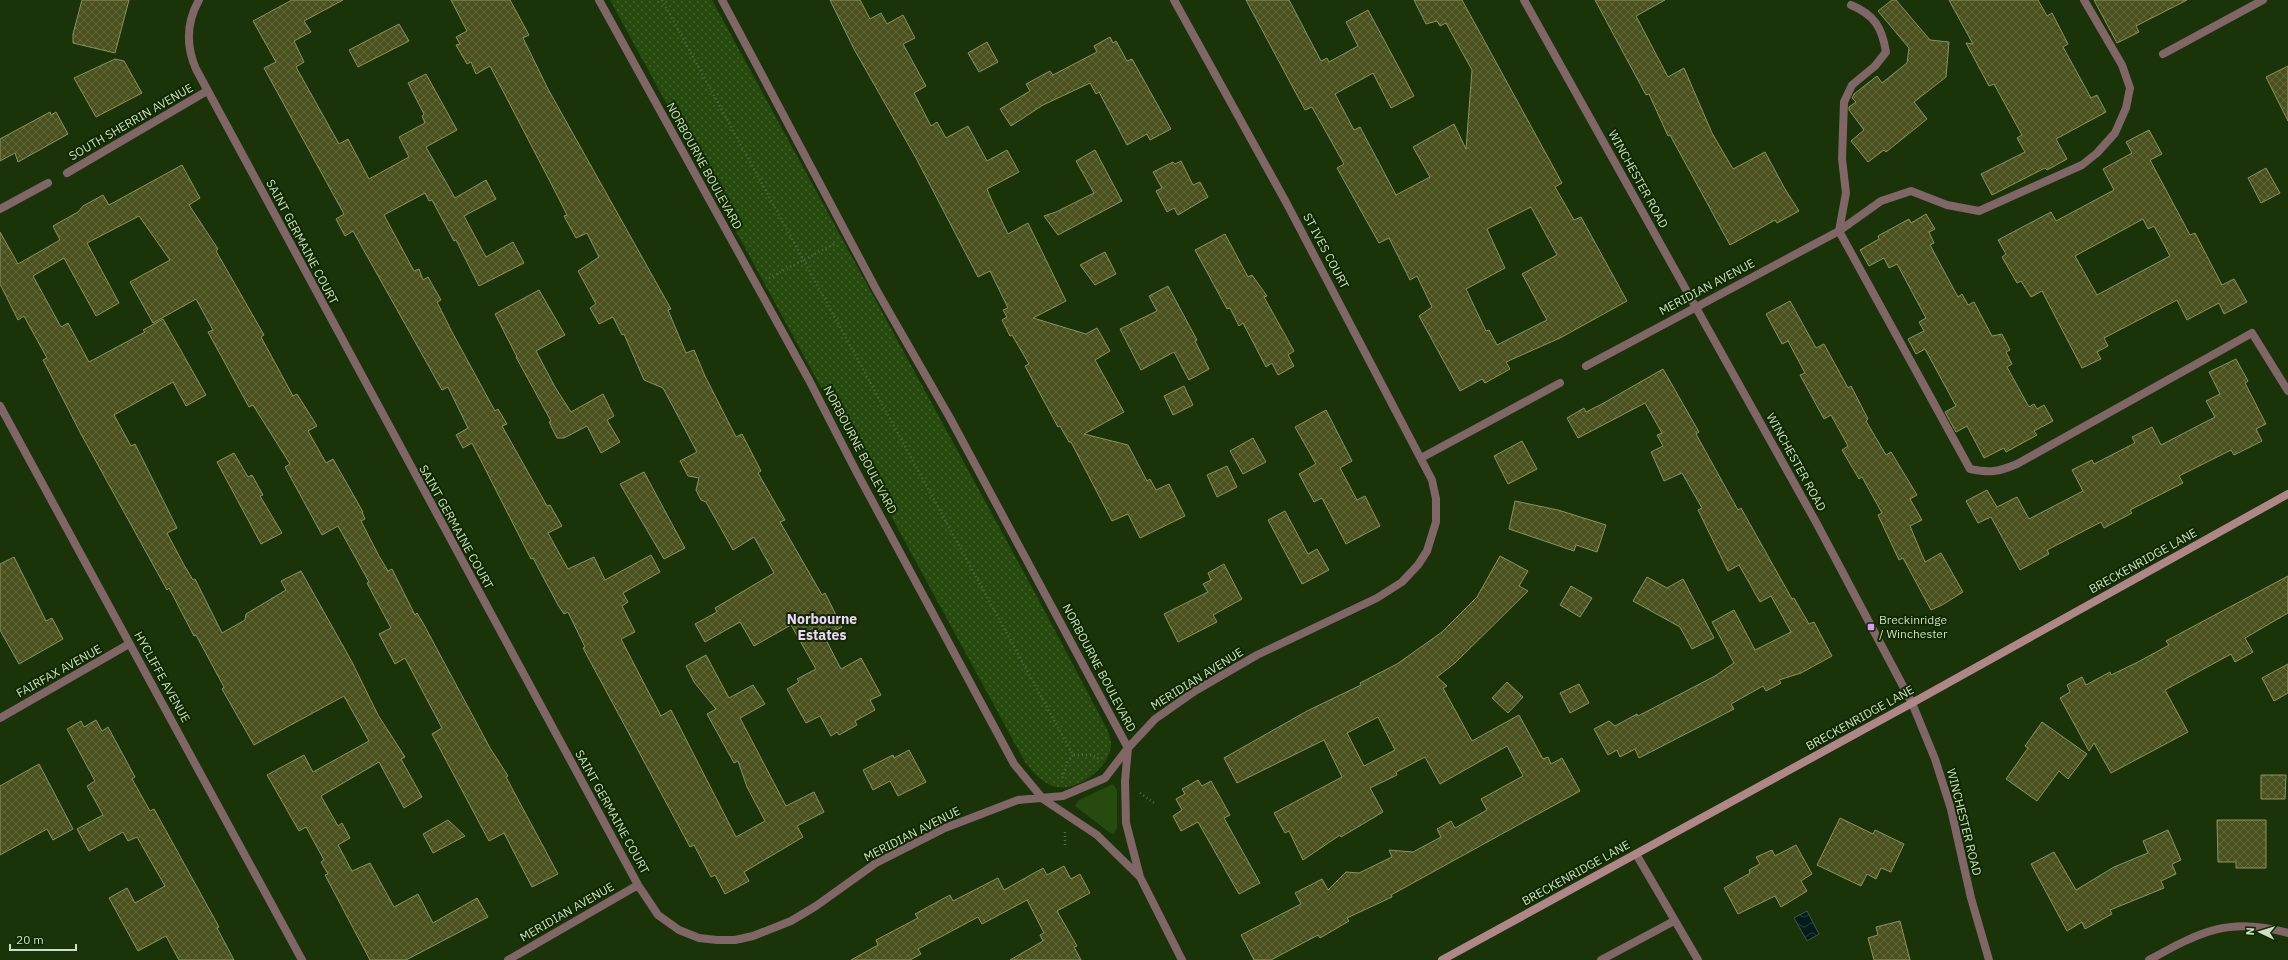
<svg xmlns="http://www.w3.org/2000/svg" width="2288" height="960" font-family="'IBM Plex Sans',sans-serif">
<defs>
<pattern id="park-dots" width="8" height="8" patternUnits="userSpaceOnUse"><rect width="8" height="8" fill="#274a0f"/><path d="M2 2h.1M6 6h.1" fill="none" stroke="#456430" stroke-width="1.8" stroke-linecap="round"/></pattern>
<pattern id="water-waves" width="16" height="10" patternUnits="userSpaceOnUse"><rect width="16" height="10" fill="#051c1c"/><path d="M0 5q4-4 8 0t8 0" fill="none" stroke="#283d3c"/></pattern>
<pattern id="building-cross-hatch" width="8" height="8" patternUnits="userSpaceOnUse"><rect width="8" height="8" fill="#4b511e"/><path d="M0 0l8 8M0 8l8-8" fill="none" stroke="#646a3d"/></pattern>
</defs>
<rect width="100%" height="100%" fill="#1a3309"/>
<path fill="#274a0f" d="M 1113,784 L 1117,790 L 1117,828 L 1114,834 L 1110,833 L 1075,806 L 1079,800 Z"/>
<path fill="url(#park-dots)" d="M 610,0 L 712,0 L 1034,591 L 1108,731 C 1109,734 1110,739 1111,743 C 1112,766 1078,792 1056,787 C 1042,783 1034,773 1025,762 Z"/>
<path fill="url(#water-waves)" stroke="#41564f" d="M 1807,911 L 1819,934 L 1807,941 L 1794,918 Z"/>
<path fill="url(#building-cross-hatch)" stroke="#8b935f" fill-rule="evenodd" d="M 82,0 L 129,0 L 115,53 L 73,43 L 73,34 Z
M 292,0 L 343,0 L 304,21 L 311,32 L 294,41 L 304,62 L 296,67 L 339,144 L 348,139 L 369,179 L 409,157 L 399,137 L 425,123 L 422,116 L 424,114 L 408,83 L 426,74 L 457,130 L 426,147 L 455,198 L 486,180 L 496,199 L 464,216 L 486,257 L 513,242 L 524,263 L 479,286 L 456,240 L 454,241 L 432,200 L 429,201 L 425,193 L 384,215 L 414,271 L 419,269 L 423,280 L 428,277 L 441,300 L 437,302 L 452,332 L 495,411 L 498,409 L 507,424 L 502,426 L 547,506 L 550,505 L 562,526 L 548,533 L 568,569 L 594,557 L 605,580 L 651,555 L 660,572 L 623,593 L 628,602 L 622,606 L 635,632 L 621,639 L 661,716 L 671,710 L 736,837 L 765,821 L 747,787 L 738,761 L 734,763 L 707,714 L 716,709 L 694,682 L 686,666 L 706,655 L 729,698 L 753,685 L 765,704 L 740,718 L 786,806 L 814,792 L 824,812 L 797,826 L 803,837 L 744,872 L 749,881 L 725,894 L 715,875 L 711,877 L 694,845 L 690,847 L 583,648 L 585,647 L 568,612 L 564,614 L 558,605 L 533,558 L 531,559 L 472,443 L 463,448 L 456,435 L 468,428 L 448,387 L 442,390 L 353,231 L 345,236 L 336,219 L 344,214 L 264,68 L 276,62 L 253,21 Z
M 451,0 L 510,0 L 529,35 L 523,38 L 548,89 L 671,309 L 668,310 L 686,353 L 694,350 L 705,376 L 736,437 L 742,434 L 761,471 L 758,473 L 785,520 L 780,522 L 822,595 L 825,593 L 842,627 L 824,636 L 841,669 L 861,658 L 881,695 L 870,700 L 875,710 L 855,721 L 857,725 L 839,735 L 837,732 L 831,736 L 820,716 L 806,723 L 787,689 L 799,682 L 797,679 L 816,669 L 791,625 L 754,646 L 740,622 L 705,642 L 695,624 L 717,612 L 715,608 L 774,573 L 754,537 L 733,550 L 706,502 L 701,500 L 696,490 L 699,478 L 688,476 L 680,461 L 697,452 L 663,388 L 644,380 L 624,334 L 622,335 L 613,317 L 599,324 L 590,308 L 596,304 L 578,271 L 599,257 L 587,233 L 576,238 L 564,216 L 567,215 L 557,195 L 490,66 L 476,74 L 471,62 L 467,64 L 456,45 L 460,44 L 456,37 L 467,31 Z
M 830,0 L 860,0 L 870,19 L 881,13 L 887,24 L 903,15 L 915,38 L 903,44 L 926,86 L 914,93 L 931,126 L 937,122 L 946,138 L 968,126 L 987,161 L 1007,150 L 1019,172 L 987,189 L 992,201 L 1008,234 L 1028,223 L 1066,301 L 1033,318 L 1086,334 L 1097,328 L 1110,351 L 1095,360 L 1124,412 L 1084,434 L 1128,445 L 1147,481 L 1150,479 L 1156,490 L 1169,484 L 1185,516 L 1140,538 L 1128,514 L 1112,521 L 1071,442 L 1069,442 L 1060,426 L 1058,427 L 1025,366 L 1029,364 L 1012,335 L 1010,336 L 1002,320 L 1007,317 L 1003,310 L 1008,308 L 990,271 L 978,277 L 916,158 L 854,49 Z
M 1246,0 L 1289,0 L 1321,61 L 1327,58 L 1329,62 L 1358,46 L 1346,22 L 1368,10 L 1414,96 L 1391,108 L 1373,73 L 1335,94 L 1354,130 L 1360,127 L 1396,195 L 1430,177 L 1413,147 L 1454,124 L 1466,149 L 1472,70 L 1446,23 L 1440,26 L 1437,21 L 1426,24 L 1414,0 L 1462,0 L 1562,183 L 1555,187 L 1574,220 L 1581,217 L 1627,301 L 1560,338 L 1506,362 L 1510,369 L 1485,383 L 1482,379 L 1460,391 L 1419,316 L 1432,307 L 1417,276 L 1410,280 L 1389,238 L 1379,243 L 1337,168 L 1344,164 L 1312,107 L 1305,110 ZM 1531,207 L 1557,255 L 1522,274 L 1547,320 L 1497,345 L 1489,330 L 1486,331 L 1466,289 L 1505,268 L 1487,229 Z
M 1595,0 L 1665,0 L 1636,16 L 1668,77 L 1684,68 L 1712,133 L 1733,169 L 1765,152 L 1785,189 L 1799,211 L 1777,223 L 1775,220 L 1730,245 L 1670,135 L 1668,136 L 1649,94 L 1646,95 Z
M 1892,0 L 1896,0 L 1930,40 L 1949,42 L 1946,77 L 1914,102 L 1927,119 L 1886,152 L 1884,150 L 1868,162 L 1851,141 L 1864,130 L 1849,110 L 1849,107 L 1856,102 L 1852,98 L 1854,94 L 1877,76 L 1882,83 L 1907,63 L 1909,48 L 1878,11 Z
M 1949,0 L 2038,0 L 2047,16 L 2052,13 L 2068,44 L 2063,47 L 2091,98 L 2097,95 L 2106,112 L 2056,139 L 2067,159 L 2047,170 L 2045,168 L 1992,195 L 1981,174 L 2025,152 L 2017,138 L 2022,135 L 1994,84 L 1989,86 L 1966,43 L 1973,44 Z
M 2094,0 L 2187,0 L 2136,26 L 2139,32 L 2117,43 Z
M 399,24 L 409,41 L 358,67 L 349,50 Z
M 1110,37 L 1113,43 L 1116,41 L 1127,61 L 1132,59 L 1171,129 L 1150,140 L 1147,134 L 1127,145 L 1099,92 L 1096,94 L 1090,83 L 1043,105 L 1011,126 L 1000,109 L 1030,91 L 1026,84 L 1050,71 L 1053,75 L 1097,52 L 1094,46 Z
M 987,42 L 998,62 L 979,72 L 968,53 Z
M 115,59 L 124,61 L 142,93 L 96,117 L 74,78 Z
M 2288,66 L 2288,121 L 2266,77 Z
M 50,112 L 51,115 L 56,112 L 68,134 L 18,162 L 15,153 L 0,161 L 0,139 Z
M 2149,130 L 2162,154 L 2150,160 L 2190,235 L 2195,233 L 2222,285 L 2234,279 L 2247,302 L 2224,314 L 2219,303 L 2187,320 L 2177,300 L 2104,338 L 2108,346 L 2097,352 L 2101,359 L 2082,368 L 2042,291 L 2031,297 L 2021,281 L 2017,283 L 2002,257 L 2006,254 L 1998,240 L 2051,212 L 2056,221 L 2114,190 L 2103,169 L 2132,153 L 2126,142 ZM 2143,219 L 2148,229 L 2154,226 L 2170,256 L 2097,295 L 2075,256 Z
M 1095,150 L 1122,201 L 1058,235 L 1044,216 L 1056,212 L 1094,193 L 1076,161 Z
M 1181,161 L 1193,185 L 1200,182 L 1208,197 L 1178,215 L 1174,208 L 1167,212 L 1156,191 L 1162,188 L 1153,172 L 1173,162 L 1175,164 Z
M 182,165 L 200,198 L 189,205 L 218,249 L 216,251 L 264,335 L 261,337 L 293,396 L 297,394 L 317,426 L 308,431 L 326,463 L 333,459 L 363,512 L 362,512 L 365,519 L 361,521 L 379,556 L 388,571 L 392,569 L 415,615 L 417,613 L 423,623 L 490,748 L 508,776 L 506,777 L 558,874 L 532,887 L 504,833 L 489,841 L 432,734 L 442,728 L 405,658 L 395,664 L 379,634 L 391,628 L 367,583 L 369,582 L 338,526 L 322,535 L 285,467 L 290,464 L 253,405 L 249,407 L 208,332 L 213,330 L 196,299 L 153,323 L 130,282 L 170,260 L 139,216 L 87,243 L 119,303 L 96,316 L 64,258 L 33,276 L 61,327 L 68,323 L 89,362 L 145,332 L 143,330 L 163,319 L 206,395 L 186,406 L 173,382 L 114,415 L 131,446 L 135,444 L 177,528 L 167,533 L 184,565 L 193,580 L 195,579 L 222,633 L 245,620 L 246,614 L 286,590 L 281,581 L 301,571 L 352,662 L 378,715 L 405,757 L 401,759 L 422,797 L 404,808 L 379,762 L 321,796 L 338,826 L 342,823 L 350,838 L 338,845 L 352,871 L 370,863 L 394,907 L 418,894 L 433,923 L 477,898 L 488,917 L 406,960 L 370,960 L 325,875 L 328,874 L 321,862 L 324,860 L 306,827 L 299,831 L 267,775 L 304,755 L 313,772 L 369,741 L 344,696 L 254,745 L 222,689 L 224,687 L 196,635 L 194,636 L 169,588 L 167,590 L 81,434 L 43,360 L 47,358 L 24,316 L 18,320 L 0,284 L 0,232 L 18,264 L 60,240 L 53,226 L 78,212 L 83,206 L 103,195 L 109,205 Z
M 2266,168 L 2280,193 L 2261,203 L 2248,178 Z
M 1926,214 L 1935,229 L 1929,232 L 1934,243 L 1930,245 L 1958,297 L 1962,294 L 1968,305 L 1974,302 L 1992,336 L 2002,334 L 2010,350 L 2006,352 L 2012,364 L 2007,367 L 2029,407 L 2034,404 L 2037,409 L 2044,405 L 2053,421 L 2034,431 L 2037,435 L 2006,452 L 2004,448 L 1984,458 L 1967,426 L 1956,432 L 1945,412 L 1956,406 L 1925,349 L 1916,354 L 1908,339 L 1924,331 L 1919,322 L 1926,318 L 1897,264 L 1889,268 L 1884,258 L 1869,266 L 1860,250 L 1879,239 L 1878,236 L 1909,219 L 1911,223 Z
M 1225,234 L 1248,277 L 1252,275 L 1267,296 L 1264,297 L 1294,351 L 1288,355 L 1294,366 L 1278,375 L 1272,363 L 1266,367 L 1243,323 L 1239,326 L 1230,308 L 1227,309 L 1195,250 Z
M 1105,252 L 1116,274 L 1095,285 L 1080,265 Z
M 1168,286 L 1197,340 L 1195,341 L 1209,369 L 1189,380 L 1174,352 L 1141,370 L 1120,329 L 1157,311 L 1149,296 Z
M 539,290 L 565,335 L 536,351 L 555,387 L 571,412 L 603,394 L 614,416 L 607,420 L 620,442 L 601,453 L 587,426 L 564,438 L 557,438 L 549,422 L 551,421 L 516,357 L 517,357 L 495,314 Z
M 1790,301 L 1816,348 L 1824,344 L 1848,388 L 1851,386 L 1868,419 L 1866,421 L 1886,455 L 1891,452 L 1917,495 L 1910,499 L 1922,520 L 1910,526 L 1925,562 L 1941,553 L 1963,592 L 1942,605 L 1931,610 L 1903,558 L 1899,560 L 1878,515 L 1882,513 L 1862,477 L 1859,479 L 1842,450 L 1848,446 L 1831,415 L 1824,419 L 1800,375 L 1805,373 L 1788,341 L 1782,344 L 1766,314 Z
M 2236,359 L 2248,381 L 2245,383 L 2266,424 L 2256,429 L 2262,441 L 2234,455 L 2231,450 L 2179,476 L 2183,483 L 2130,510 L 2132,513 L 2104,528 L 2101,522 L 2047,550 L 2049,554 L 2020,570 L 1991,517 L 1978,523 L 1966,501 L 1987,490 L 1997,507 L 2017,497 L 2029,519 L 2083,491 L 2072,470 L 2092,460 L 2094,464 L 2135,443 L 2132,437 L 2152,427 L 2161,445 L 2215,417 L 2206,401 L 2220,394 L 2209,372 Z
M 1663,369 L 1699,432 L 1696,434 L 1738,510 L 1741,508 L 1792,599 L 1794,598 L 1809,624 L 1814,622 L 1832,656 L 1801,673 L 1779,680 L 1781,683 L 1766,691 L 1763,686 L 1731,704 L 1734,709 L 1639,758 L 1635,749 L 1620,757 L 1617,750 L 1608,755 L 1594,729 L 1609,721 L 1615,726 L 1637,714 L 1638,716 L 1715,676 L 1734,663 L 1712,622 L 1734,610 L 1755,650 L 1791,632 L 1771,596 L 1760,602 L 1739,565 L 1728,571 L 1698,510 L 1702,508 L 1682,473 L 1664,481 L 1651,452 L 1663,446 L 1657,435 L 1662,433 L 1645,403 L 1578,438 L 1567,418 L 1584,408 L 1586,412 L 1602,404 Z
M 1184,386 L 1193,405 L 1173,415 L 1164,396 Z
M 1326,410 L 1352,461 L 1340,468 L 1357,500 L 1365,496 L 1380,526 L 1346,544 L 1322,498 L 1314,502 L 1299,474 L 1316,464 L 1295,427 Z
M 1253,438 L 1266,462 L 1243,474 L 1230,451 Z
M 1522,441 L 1537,469 L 1508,484 L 1494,456 Z
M 234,453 L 248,477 L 252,475 L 263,495 L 260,496 L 282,533 L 261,544 L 217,462 Z
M 1227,466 L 1237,487 L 1217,497 L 1207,475 Z
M 644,472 L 685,548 L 664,559 L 620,484 Z
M 1515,501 L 1558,510 L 1606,525 L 1597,552 L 1576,545 L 1574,551 L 1509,529 Z
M 1285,511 L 1308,554 L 1317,549 L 1329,570 L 1302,584 L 1268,520 Z
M 1500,556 L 1528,571 L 1519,586 L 1528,591 L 1455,663 L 1437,677 L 1447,686 L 1443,688 L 1472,741 L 1519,715 L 1543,759 L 1548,757 L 1551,764 L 1562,758 L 1580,791 L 1391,895 L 1392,897 L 1347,918 L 1349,921 L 1320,938 L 1318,935 L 1271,960 L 1254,960 L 1241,935 L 1301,904 L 1295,893 L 1322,879 L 1328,890 L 1346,872 L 1359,873 L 1392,857 L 1389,850 L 1413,852 L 1441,837 L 1437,829 L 1451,821 L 1455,828 L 1487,810 L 1481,799 L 1523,776 L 1507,746 L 1440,784 L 1425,757 L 1396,772 L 1397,775 L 1370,788 L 1383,812 L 1341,837 L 1340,835 L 1303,860 L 1289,831 L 1285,833 L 1274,813 L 1342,777 L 1324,740 L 1237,783 L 1224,758 L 1307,711 L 1361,685 L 1360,683 L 1397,664 L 1421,647 L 1442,632 L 1477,597 ZM 1378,717 L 1395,750 L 1364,766 L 1347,733 Z
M 14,557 L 46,621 L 52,618 L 63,639 L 19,664 L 0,630 L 0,564 Z
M 1224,564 L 1242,599 L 1213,615 L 1217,622 L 1178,642 L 1164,614 L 1208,592 L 1203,584 L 1211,580 L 1208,573 Z
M 2288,576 L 2288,613 L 2245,638 L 2253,652 L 2235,662 L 2231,654 L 2165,690 L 2188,732 L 2111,773 L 2094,743 L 2089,751 L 2060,698 L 2070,692 L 2067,685 L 2082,677 L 2086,685 L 2110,672 L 2111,675 L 2138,662 L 2169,645 L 2166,641 Z
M 1647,577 L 1667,588 L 1683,579 L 1714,638 L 1692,649 L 1680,627 L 1633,601 Z
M 1571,586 L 1592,598 L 1580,617 L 1560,605 Z
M 2288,664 L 2288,693 L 2274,701 L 2262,678 Z
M 1507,682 L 1523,697 L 1508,713 L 1492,698 Z
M 1579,684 L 1589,703 L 1570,713 L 1560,693 Z
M 96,720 L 102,731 L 108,727 L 135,777 L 132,779 L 150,811 L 154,809 L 219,927 L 217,928 L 234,960 L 179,960 L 166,936 L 138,951 L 109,898 L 127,888 L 135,903 L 165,886 L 137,837 L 128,841 L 123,832 L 89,851 L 77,829 L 103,815 L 87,786 L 95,781 L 67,729 L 81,721 L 84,727 Z
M 2042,722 L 2087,754 L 2068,779 L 2059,771 L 2037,801 L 2006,779 L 2028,748 L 2025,746 Z
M 909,750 L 926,782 L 898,796 L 890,781 L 873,790 L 863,770 L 893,755 L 894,758 Z
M 39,764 L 73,829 L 53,840 L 47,829 L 0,855 L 0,786 Z
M 2261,775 L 2286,775 L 2285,799 L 2261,799 Z
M 1198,780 L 1202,786 L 1211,781 L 1230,815 L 1224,818 L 1260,883 L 1239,894 L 1198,822 L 1181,831 L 1173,816 L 1182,810 L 1176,799 L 1185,794 L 1182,789 Z
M 1840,818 L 1873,834 L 1875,830 L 1904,844 L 1891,872 L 1881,868 L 1876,879 L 1867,874 L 1861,886 L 1817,865 Z
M 448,820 L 465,836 L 433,853 L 423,834 Z
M 2217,820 L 2266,820 L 2266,868 L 2236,868 L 2236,862 L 2218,862 Z
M 2168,830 L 2181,860 L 2172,864 L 2176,874 L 2161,881 L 2164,888 L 2110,910 L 2112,914 L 2085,929 L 2082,922 L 2067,931 L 2031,864 L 2054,852 L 2076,890 L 2114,867 L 2148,853 L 2143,841 Z
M 1796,845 L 1812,874 L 1801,881 L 1807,891 L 1781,907 L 1775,896 L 1738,914 L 1724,888 L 1750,873 L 1749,870 L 1760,864 L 1756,857 L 1772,850 L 1775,856 Z
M 1064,866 L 1071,879 L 1080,874 L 1090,893 L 1057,911 L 1077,946 L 1074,947 L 1081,960 L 1010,960 L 1043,941 L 1040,935 L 1044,933 L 1027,900 L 982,924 L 978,917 L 918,949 L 921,954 L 910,960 L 851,960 L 878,945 L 876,940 L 918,918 L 915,914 L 950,895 L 953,901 L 998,878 L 1004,890 L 1043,868 L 1047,875 Z
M 1900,921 L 1910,960 L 1874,960 L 1868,938 L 1878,935 L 1876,927 Z"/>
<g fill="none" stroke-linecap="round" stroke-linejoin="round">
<path stroke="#556b47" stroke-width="2.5" stroke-dasharray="1 3" stroke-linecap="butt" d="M 662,0 L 1073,755 L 1067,763 L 1062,779
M 769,278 L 836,243
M 1074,755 L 1092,755 L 1101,760
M 1140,793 L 1154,803
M 1065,832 L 1065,848"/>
<path stroke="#806667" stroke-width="8" d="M 1851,5 C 1875,15 1882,28 1886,52 L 1875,66 L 1852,85 L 1844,102 L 1842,159 L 1846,193 L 1839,231 L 1970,469 C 1990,473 1998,472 2017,464 L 2252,333 L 2288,391
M 1839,231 L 1881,201 L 1911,191 L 1947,205 L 1979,211 L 2082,165 L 2097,153 L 2115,133 L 2126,108 L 2130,88 L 2122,65 L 2084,0
M 1636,854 L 1698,960
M 1601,960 L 1674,921"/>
<path stroke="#806667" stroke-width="8" d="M 199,0 C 186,23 186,46 196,69 L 638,885 L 658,915 L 679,930 L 699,938 L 717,940 L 735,940 L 753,936 L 791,921 L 816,906 L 876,863 L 945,828 L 1018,800 L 1063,796 L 1105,778 L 1128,748 L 1155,719 L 1195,691 L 1257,655 L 1377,598 L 1402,582 L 1418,565 L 1427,551 L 1436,522 L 1436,499 L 1432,480 L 1287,204 L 1174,0
M 599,0 L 809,380 L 856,471 L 1014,764 L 1043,799 L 1097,835 L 1140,877
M 722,0 L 877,291 L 950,418 L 1128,748 L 1125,781 L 1126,823 L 1140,877 L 1182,960
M 1524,0 L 1817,524 L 1912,703 L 1935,759 L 1951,809 L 1971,898 L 1989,960
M 2163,54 L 2263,0
M 67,173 L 207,91
M 0,209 L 48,183
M 1586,366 L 1839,231
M 0,406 L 302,960
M 1421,458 L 1560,383
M 0,718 L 129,644
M 508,960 L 638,885
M 2149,960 C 2200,932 2229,916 2288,933"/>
<path stroke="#af8789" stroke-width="8" d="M 1442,960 L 1912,703 L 2288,494"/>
</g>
<rect fill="#da9af6" stroke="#102900" stroke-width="1.5" x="1867" y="623" width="8" height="8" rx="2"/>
<g text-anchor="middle" stroke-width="4" stroke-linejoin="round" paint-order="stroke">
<g font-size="12" fill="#cedec7" stroke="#102900">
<text transform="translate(131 122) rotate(-30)" y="4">SOUTH SHERRIN AVENUE</text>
<text transform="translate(704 166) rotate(61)" y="4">NORBOURNE BOULEVARD</text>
<text transform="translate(1638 179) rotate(61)" y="4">WINCHESTER ROAD</text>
<text transform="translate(302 242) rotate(62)" y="4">SAINT GERMAINE COURT</text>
<text transform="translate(1326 251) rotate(62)" y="4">ST IVES COURT</text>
<text transform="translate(1707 287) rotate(-28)" y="4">MERIDIAN AVENUE</text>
<text transform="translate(860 450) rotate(62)" y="4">NORBOURNE BOULEVARD</text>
<text transform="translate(1796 462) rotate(61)" y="4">WINCHESTER ROAD</text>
<text transform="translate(456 527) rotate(61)" y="4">SAINT GERMAINE COURT</text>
<text transform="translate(2143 561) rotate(-29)" y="4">BRECKENRIDGE LANE</text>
<text transform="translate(1099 668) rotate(62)" y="4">NORBOURNE BOULEVARD</text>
<text transform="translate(59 671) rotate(-29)" y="4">FAIRFAX AVENUE</text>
<text transform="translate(162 677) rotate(61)" y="4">HYCLIFFE AVENUE</text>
<text transform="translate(1197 679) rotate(-32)" y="4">MERIDIAN AVENUE</text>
<text transform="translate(1860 718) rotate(-29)" y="4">BRECKENRIDGE LANE</text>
<text transform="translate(612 812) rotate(61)" y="4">SAINT GERMAINE COURT</text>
<text transform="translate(1964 822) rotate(76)" y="4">WINCHESTER ROAD</text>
<text transform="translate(912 834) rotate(-27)" y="4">MERIDIAN AVENUE</text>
<text transform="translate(1576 873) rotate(-29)" y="4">BRECKENRIDGE LANE</text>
<text transform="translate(567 912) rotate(-30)" y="4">MERIDIAN AVENUE</text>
</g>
<g font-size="12" fill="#cedec7" stroke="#102900" text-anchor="start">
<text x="1879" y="624">Breckinridge<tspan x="1879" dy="14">/ Winchester</tspan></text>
</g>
<g font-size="14" font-weight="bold" fill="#efd4fb" stroke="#102900">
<text x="822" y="624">Norbourne<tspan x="822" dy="16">Estates</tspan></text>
</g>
</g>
<g transform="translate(2260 932) rotate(274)" stroke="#102900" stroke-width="3" paint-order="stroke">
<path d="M0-3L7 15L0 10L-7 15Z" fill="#cedec7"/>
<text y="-6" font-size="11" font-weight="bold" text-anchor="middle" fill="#cedec7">N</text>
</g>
<path d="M10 944v6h66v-6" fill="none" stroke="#cedec7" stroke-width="2"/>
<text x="16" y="944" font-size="12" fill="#cedec7" stroke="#102900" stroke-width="3" paint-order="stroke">20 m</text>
</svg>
